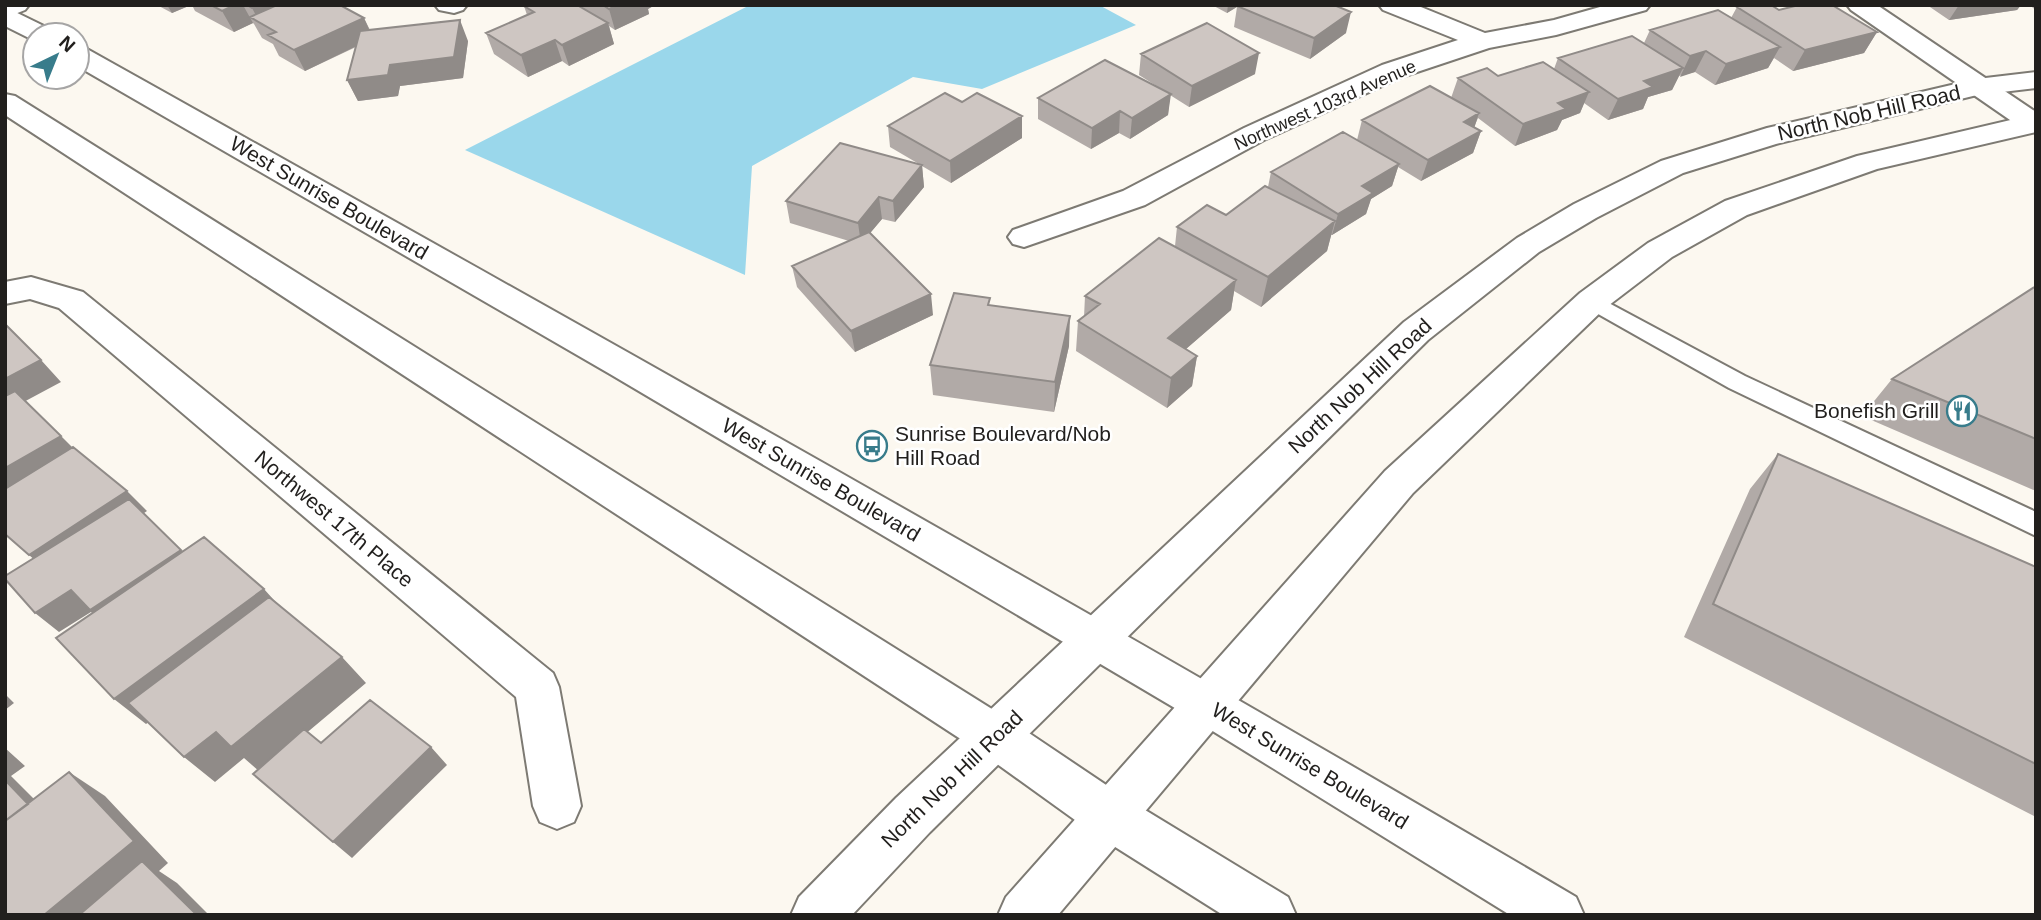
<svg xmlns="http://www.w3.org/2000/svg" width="2041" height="920" font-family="Helvetica,sans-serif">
<rect width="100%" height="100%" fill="#fcf8f0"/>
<path fill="#9ad7eb" d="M 750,5 L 1099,5 L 1136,25 L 982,89 L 913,77 L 752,166 L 745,275 L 465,150 Z"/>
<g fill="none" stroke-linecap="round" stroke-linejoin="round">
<g stroke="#7d7a73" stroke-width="4">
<path id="service" d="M 1592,294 L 1745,376 L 2036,512 L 2036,536 L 1729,388 L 1584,306 L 1581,301 L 1584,296 Z"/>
</g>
<g stroke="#7d7a73" stroke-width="4">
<path id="minor" d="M 5,5 L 29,5 L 25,10 L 5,18 Z
M 435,5 L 467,5 L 463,10 L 454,13 L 439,10 Z
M 1379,5 L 1416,5 L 1485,33 L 1554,20 L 1607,5 L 1650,5 L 1646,10 L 1556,35 L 1489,48 L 1402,77 L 1264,140 L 1145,205 L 1024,247 L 1013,244 L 1008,237 L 1013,230 L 1123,191 L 1244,128 L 1382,65 L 1458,40 L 1383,10 Z
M 1847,5 L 1877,5 L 2036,112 L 2036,131 L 2023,129 L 1851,10 Z
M 31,277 L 83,292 L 553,673 L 559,687 L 581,806 L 574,822 L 557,829 L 540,822 L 533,806 L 516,697 L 59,308 L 30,299 L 5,304 L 5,282 Z"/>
</g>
<g stroke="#7d7a73" stroke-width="4">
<path id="secondary" d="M 2036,72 L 2036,88 L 1977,95 L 1776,144 L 1683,173 L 1596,218 L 1539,252 L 1428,340 L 930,832 L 852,915 L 791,915 L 799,897 L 896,798 L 1404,322 L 1517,238 L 1574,204 L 1661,161 L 1767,128 L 1977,79 Z
M 2036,114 L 2036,132 L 1877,169 L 1747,215 L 1672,257 L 1604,309 L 1413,493 L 1058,915 L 998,915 L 1006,897 L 1385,471 L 1580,293 L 1648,243 L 1725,201 L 1857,156 Z"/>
</g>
<g stroke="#7d7a73" stroke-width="4">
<path id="trunk" d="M 5,7 L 50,29 L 54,35 L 35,35 L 35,41 L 5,26 Z
M 77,47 L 87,49 C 585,328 1084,607 1576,897 L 1584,915 L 1510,915 L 1190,717 L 610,374 L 77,66 Z
M 5,94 L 15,96 L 1011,721 L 1127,799 L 1288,897 L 1296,915 L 1223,915 L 1093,833 L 979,751 L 5,115 Z"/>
</g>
<use href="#service" fill="#fff" fill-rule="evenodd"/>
<use href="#minor" fill="#fff" fill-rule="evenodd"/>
<use href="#secondary" fill="#fff" fill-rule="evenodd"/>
<use href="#trunk" fill="#fff" fill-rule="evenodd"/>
</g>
<path fill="#b1aaa7" d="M 157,5 L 191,5 L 172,13 Z
M 192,5 L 340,5 L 364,18 L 370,30 L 468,41 L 463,78 L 400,86 L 398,96 L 358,101 L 347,80 L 356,47 L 305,71 L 279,56 L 273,44 L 262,38 L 254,24 L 253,23 L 234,32 L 195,11 Z
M 525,5 L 655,5 L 648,9 L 649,14 L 615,30 L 609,26 L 614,44 L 569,66 L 562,61 L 528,77 L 494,54 L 486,33 L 527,15 L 524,6 Z
M 1212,5 L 1334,5 L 1346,33 L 1310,59 L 1234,27 L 1237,7 L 1227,13 Z
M 1927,5 L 2021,5 L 2017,10 L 1949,20 Z
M 2029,5 L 2036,5 L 2036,10 Z
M 1737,7 L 1779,10 L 1877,32 L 1864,53 L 1793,71 L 1774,58 L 1768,68 L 1715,85 L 1695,72 L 1679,76 L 1672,90 L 1648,97 L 1643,109 L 1608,120 L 1584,103 L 1580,113 L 1562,120 L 1557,130 L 1515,146 L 1478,118 L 1474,127 L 1481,131 L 1473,153 L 1421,181 L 1398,167 L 1392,186 L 1371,199 L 1366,214 L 1332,235 L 1331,235 L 1327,251 L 1261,307 L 1234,291 L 1231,310 L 1186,349 L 1197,356 L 1192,386 L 1167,408 L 1076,351 L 1078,321 L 1084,317 L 1085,296 L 1175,246 L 1177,227 L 1226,215 L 1268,187 L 1271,172 L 1357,140 L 1362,120 L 1451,98 L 1458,78 L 1498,76 L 1554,69 L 1558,58 L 1644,43 L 1650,30 L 1731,18 Z
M 1141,54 L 1255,74 L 1189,107 L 1170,95 L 1168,115 L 1130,139 L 1119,133 L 1091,149 L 1038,119 L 1038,98 L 1158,87 L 1139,75 Z
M 962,102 L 1022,116 L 1022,138 L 951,183 L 922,166 L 924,187 L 895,222 L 882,219 L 870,233 L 933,315 L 855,352 L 797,287 L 792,266 L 849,241 L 790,223 L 786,201 L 919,164 L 890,147 L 888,126 Z
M 2036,286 L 2036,491 L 1862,416 L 1892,379 Z
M 991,306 L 1069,346 L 1054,412 L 933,395 L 930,365 Z
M 1778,454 L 2036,567 L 2036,817 L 1684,637 L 1750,489 Z"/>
<path fill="#908b88" d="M 167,5 L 191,5 L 172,13 Z
M 235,5 L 243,5 L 253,23 L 234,32 L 222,11 Z
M 259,5 L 310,5 L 260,23 L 252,8 Z
M 618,5 L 655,5 L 648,9 L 649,14 L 615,30 L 609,9 Z
M 1228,5 L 1240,5 L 1227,13 Z
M 1959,5 L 2021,5 L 2017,10 L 1949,20 Z
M 1351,12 L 1346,33 L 1310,59 L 1314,38 Z
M 364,18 L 373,38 L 305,71 L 294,50 Z
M 460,20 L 468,41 L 463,78 L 400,86 L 398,96 L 358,101 L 347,80 L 390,65 Z
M 608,23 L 614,44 L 569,66 L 562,45 Z
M 1877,32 L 1864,53 L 1793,71 L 1805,50 Z
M 555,40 L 562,61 L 528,77 L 521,55 Z
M 1780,47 L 1768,68 L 1715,85 L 1726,64 Z
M 1706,51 L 1695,72 L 1680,77 L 1690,56 Z
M 1259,53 L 1255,74 L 1189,107 L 1192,86 Z
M 1683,68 L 1672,90 L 1648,97 L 1643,109 L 1608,120 L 1618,99 L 1644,81 Z
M 1589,92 L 1580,113 L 1562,120 L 1557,130 L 1515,146 L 1523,124 L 1558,103 Z
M 1171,94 L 1168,115 L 1130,139 L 1132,118 Z
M 1120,111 L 1119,133 L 1091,149 L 1092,128 Z
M 1479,113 L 1472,135 L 1464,122 Z
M 1022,116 L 1022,138 L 951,183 L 950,161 Z
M 1481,131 L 1473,153 L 1421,181 L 1428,160 Z
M 1399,164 L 1392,186 L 1371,199 L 1366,214 L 1332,235 L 1338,214 L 1362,186 Z
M 922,165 L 924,187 L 895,222 L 893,201 Z
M 879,197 L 882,219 L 861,244 L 858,223 Z
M 1335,221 L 1327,251 L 1261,307 L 1268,277 Z
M 1236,280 L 1231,310 L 1164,368 L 1168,338 Z
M 931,294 L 933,315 L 855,352 L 851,331 Z
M 1070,316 L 1069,346 L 1054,412 L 1055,382 Z
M 1197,356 L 1192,386 L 1167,408 L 1171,378 Z
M 41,360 L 61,382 L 5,412 L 5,379 Z
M 61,436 L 82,457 L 5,502 L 5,468 Z
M 127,491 L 147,511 L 52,575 L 29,555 Z
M 181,550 L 200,570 L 112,630 L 91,612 L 59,632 L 35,613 L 71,590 Z
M 264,589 L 289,617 L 146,724 L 114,699 Z
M 342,657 L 366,683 L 260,772 L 244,758 L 215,782 L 184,757 L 216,732 Z
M 5,694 L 14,703 L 5,710 Z
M 431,747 L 447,765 L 352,858 L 333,842 Z
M 5,748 L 25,766 L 11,776 L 57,822 L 5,863 Z
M 69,772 L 105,796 L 168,863 L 159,871 L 177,883 L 209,915 L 44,915 Z"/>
<path fill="#cec6c2" stroke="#908b88" stroke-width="2" d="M 211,5 L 235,5 L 222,11 Z
M 247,5 L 259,5 L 252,8 Z
M 277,5 L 340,5 L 364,18 L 294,50 L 268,35 L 276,32 L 250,17 Z
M 525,5 L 577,5 L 608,23 L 562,45 L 555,40 L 521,55 L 486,33 L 534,12 L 524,6 Z
M 603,5 L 618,5 L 609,9 Z
M 1238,5 L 1334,5 L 1351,12 L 1314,38 L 1237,6 Z
M 1742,5 L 1771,5 L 1779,10 L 1799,5 L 1832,5 L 1877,32 L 1805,50 L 1737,7 Z
M 1718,10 L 1780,47 L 1726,64 L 1706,51 L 1690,56 L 1650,30 Z
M 460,20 L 454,57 L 390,65 L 388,75 L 347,80 L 360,31 Z
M 1207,23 L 1259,53 L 1192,86 L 1141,54 Z
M 1632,36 L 1683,68 L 1644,81 L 1653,87 L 1618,99 L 1558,58 Z
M 1105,60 L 1171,94 L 1132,118 L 1120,111 L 1092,128 L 1038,98 Z
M 1543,62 L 1589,92 L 1558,103 L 1566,109 L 1523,124 L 1458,78 L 1487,68 L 1498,76 Z
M 1430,86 L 1479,113 L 1464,122 L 1481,131 L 1428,160 L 1362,120 Z
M 945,93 L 962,102 L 977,93 L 1022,116 L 950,161 L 888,126 Z
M 1343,132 L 1399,164 L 1362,186 L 1373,193 L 1338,214 L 1271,172 Z
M 840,143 L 922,165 L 893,201 L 879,197 L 858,223 L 786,201 Z
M 1265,186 L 1335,221 L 1268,277 L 1177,227 L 1207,205 L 1226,215 Z
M 869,232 L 931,294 L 851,331 L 792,266 Z
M 1159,238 L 1236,280 L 1168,338 L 1197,356 L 1171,378 L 1078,321 L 1100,304 L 1085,296 Z
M 2036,286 L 2036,439 L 1892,379 Z
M 954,293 L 990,298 L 988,305 L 1070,316 L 1055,382 L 930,365 Z
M 5,324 L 41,360 L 5,379 Z
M 15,391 L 61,436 L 5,468 L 5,396 Z
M 73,447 L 127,491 L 29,555 L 5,534 L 5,489 Z
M 1778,454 L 2036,567 L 2036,764 L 1713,604 Z
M 129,499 L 181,550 L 90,610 L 71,590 L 35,613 L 5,579 L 5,576 Z
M 204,537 L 264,589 L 114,699 L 56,638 Z
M 269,597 L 342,657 L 231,747 L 216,732 L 184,757 L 128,703 Z
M 370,700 L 431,747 L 333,842 L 253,774 L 304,729 L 321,743 Z
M 69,772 L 134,841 L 44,915 L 5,915 L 5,821 Z
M 5,780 L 28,804 L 5,821 Z
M 142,861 L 197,915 L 79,915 Z"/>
<defs>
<g id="restaurant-ring" transform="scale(1.575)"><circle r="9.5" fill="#fff" stroke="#387c8b" stroke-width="1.5"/><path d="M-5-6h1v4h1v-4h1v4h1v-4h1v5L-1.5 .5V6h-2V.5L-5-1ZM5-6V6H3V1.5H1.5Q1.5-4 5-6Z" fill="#387c8b"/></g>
<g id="bus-ring" transform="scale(1.575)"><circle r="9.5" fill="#fff" stroke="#387c8b" stroke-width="1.5"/><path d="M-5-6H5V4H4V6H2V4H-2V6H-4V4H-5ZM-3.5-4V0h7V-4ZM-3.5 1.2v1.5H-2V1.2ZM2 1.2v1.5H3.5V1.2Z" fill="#387c8b"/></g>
</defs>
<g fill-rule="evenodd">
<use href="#restaurant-ring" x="1962" y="411"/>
<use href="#bus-ring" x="872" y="446"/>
</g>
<g text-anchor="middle" stroke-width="5" stroke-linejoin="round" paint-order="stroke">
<g font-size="18" fill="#211f1d" stroke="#fff">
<text transform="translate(1325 105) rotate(-24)" y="6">Northwest 103rd Avenue</text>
</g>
<g font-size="21" fill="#211f1d" stroke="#fff">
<text transform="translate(1869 113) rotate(-13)" y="7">North Nob Hill Road</text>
<text transform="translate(329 198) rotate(30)" y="7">West Sunrise Boulevard</text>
<text transform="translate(1360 386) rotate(-43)" y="7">North Nob Hill Road</text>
<text transform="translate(821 480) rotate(30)" y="7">West Sunrise Boulevard</text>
<text transform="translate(334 519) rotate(40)" y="7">Northwest 17th Place</text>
<text transform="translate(1310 766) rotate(31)" y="7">West Sunrise Boulevard</text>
<text transform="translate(952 779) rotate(-44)" y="7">North Nob Hill Road</text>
</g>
<g font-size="21" fill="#211f1d" stroke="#fff" text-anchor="end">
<text x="1939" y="418">Bonefish Grill</text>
<text x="895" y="441" text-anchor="start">Sunrise Boulevard/Nob<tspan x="895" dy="24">Hill Road</tspan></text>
</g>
</g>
<rect width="2041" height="920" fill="none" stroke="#211f1d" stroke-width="14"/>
<g transform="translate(56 56) rotate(43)"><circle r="33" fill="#ffffff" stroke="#a6a5a5" stroke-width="2"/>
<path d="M0-5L12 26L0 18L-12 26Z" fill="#387c8b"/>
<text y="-10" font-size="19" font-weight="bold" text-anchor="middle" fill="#211f1d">N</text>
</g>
</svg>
